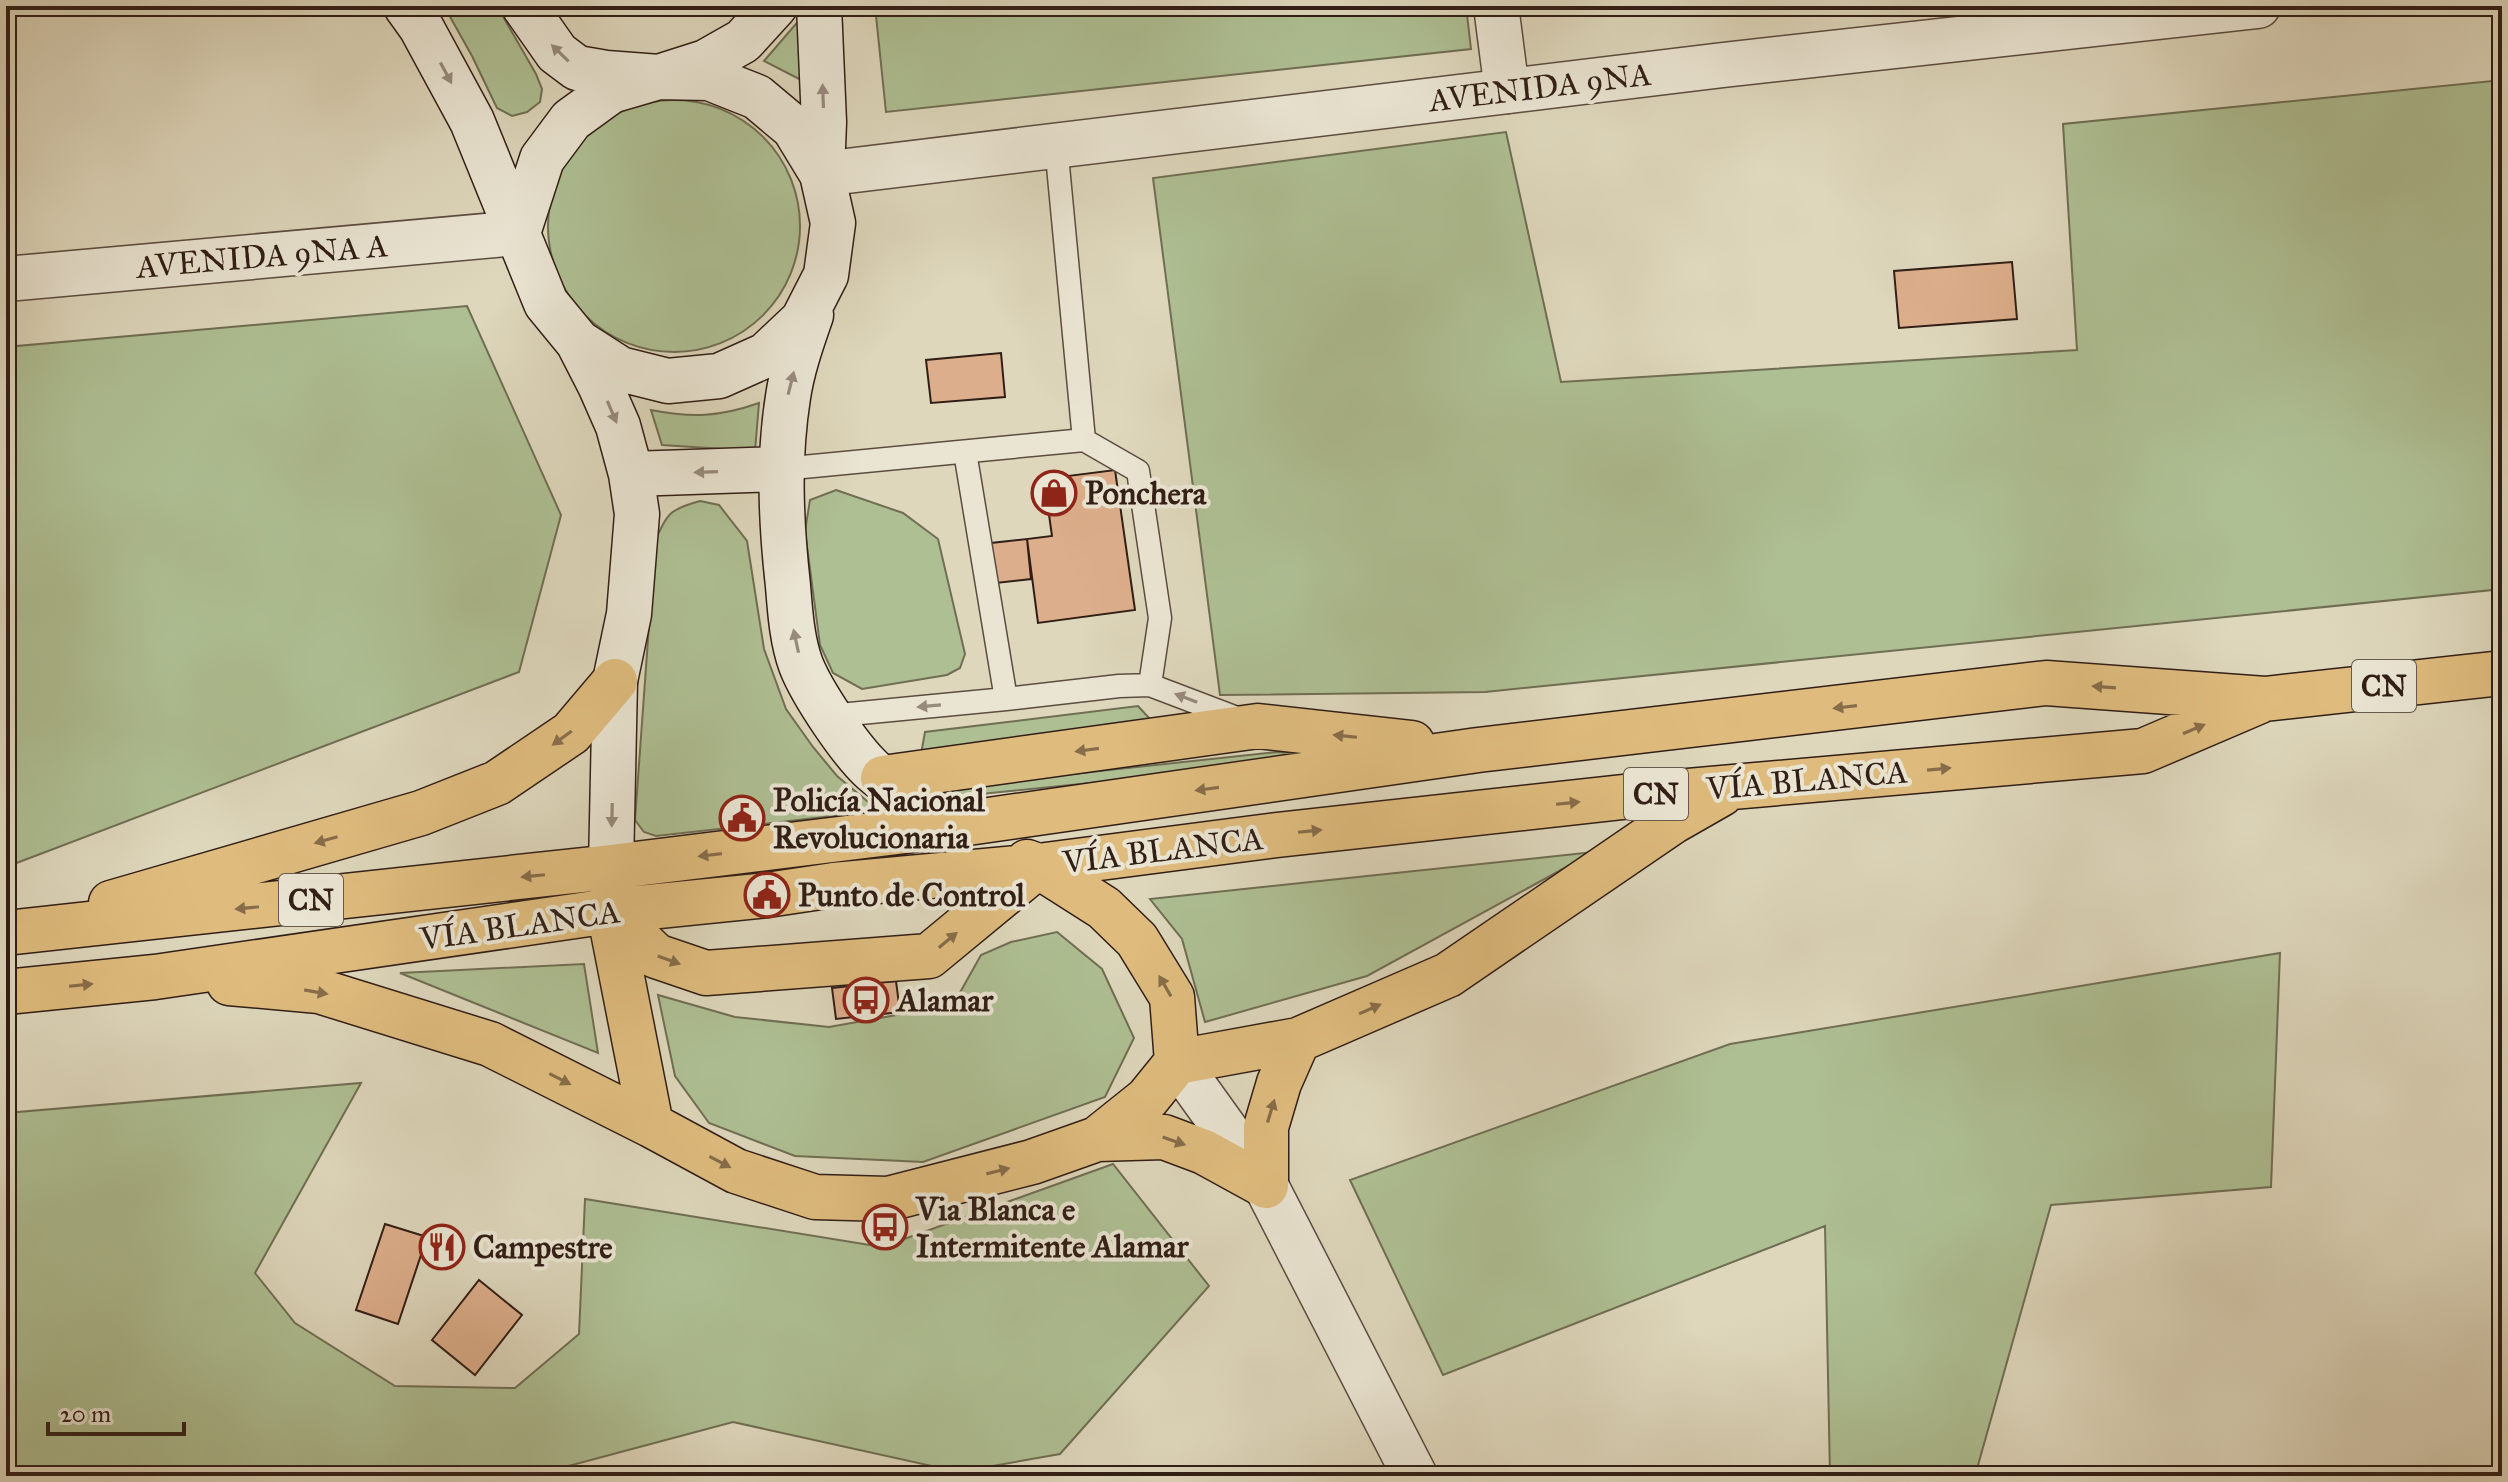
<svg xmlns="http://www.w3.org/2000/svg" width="2508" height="1482" font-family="'IM FELL Great Primer',serif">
<rect width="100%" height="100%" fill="#ded7bc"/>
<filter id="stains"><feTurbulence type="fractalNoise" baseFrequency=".0025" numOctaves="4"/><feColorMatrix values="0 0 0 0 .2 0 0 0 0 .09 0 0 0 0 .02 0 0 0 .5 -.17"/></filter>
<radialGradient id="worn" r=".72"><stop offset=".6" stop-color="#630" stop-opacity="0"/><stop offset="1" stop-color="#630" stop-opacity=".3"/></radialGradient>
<path fill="#aebf93" stroke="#706e54" stroke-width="2" d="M 444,6 L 497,6 L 536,74 L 542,89 L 540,102 L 527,112 L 512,116 L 497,108 L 472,56 Z
M 875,6 L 1466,6 L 1471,49 L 886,112 Z
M 801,18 L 805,82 L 764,61 Z
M 2502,80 L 2502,589 L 1485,692 L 1220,695 L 1153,178 L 1506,132 L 1561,382 L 2077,350 L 2063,124 Z
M548 226a126 126 0 1 1 252 0a126 126 0 1 1-252 0Z
M 467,306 L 561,515 L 519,672 L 6,867 L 6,347 Z
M 759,403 L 755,451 L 662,445 L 651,410 C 692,418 719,417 759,403 Z
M 836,490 L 903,513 L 938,539 L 965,654 L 960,668 L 947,675 L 862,689 L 833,673 L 820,645 L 805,531 L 810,500 Z
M 700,501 L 719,505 L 747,541 L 764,649 L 786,709 L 813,747 L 837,776 L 879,811 L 656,836 L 644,832 L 635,820 L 655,542 C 666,514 670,509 700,501 Z
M 1138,706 L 1150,719 L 921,754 L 925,732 Z
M 1277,752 L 1350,757 L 942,798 L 940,788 Z
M 1594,852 L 1367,976 L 1205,1022 L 1182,939 L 1150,899 Z
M 1057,932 L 1102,969 L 1134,1038 L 1105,1097 L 923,1162 L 795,1156 L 709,1123 L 675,1076 L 658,995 L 735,1017 L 829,1027 L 953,1005 L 981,955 L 1011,942 Z
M 2280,953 L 2271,1187 L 2051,1205 L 1975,1476 L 1830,1476 L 1825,1226 L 1443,1375 L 1350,1180 L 1730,1044 Z
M 584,964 L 598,1053 L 400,973 Z
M 361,1083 L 255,1273 L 295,1323 L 395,1386 L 515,1388 L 579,1334 L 585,1199 L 882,1247 L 1113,1164 L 1209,1286 L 1060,1454 L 959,1472 L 733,1422 L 531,1476 L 6,1476 L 6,1113 Z"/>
<path fill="#ddae8b" stroke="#311e16" stroke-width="2" d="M 2012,262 L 2017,319 L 1899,328 L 1894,271 Z
M 1001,353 L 1005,397 L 931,403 L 926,360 Z
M 1115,470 L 1135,610 L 1038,623 L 1027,539 L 1052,536 L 1044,479 Z
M 1027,539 L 1031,579 L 978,585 L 973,545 Z
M 896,981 L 900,1012 L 836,1019 L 832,988 Z
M 385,1224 L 427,1237 L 398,1324 L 356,1310 Z
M 479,1280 L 522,1315 L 475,1375 L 432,1340 Z"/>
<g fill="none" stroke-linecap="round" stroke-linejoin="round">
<g stroke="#5c4c40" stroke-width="25">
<path id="service" d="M 1056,145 L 1084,440 L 1138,471 L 1160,618 L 1150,685
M 965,452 L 1006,699
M 782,469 L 1084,440
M 829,716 L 1006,699 L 1119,686 L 1150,685 L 1242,720"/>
</g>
<g stroke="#5c4c40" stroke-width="47">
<path id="minor" d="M 1496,6 L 1507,91
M 6,279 L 518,233
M 1177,1062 L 1266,1186 L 1415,1476"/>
</g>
<g stroke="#5c4c40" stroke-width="47">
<path id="tertiary" d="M 822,174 L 1723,65 L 2258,6"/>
</g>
<g stroke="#311e16" stroke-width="47">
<path id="secondary" d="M 406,6 L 421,27 L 472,121 L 546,303 L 578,342 L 620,369 L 668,381 L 719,376 L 766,355 L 803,320 L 826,275 L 833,223 L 822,174 L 794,128 L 757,97 L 709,78 L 659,77 L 611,91 L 571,120 L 542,159 L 518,233
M 524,6 L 557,53 L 577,68 L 606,73 L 659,77 L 706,62 L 743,41 L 775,6
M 819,6 L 824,122 L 822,174
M 811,315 C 802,341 792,369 788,397 C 778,460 781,523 788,586 C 790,611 792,641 801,665 C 812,693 850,750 873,771 C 897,792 926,808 954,825
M 579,344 L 600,385 L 618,426 L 631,474 L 637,514 L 629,614 L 615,681 L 611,867
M 631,474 L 782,469"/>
</g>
<g stroke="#311e16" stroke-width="47">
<path id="trunk" d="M 883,778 L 1258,726 L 1412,743
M 1027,862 L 1038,866 L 1104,908 L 1137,940 L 1172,997 L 1177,1062
M 111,903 L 421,813 L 497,783 L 571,733 L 615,681
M 609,904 L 609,911 L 651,1125
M 609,911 L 656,956 L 706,973 L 929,956 L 1038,866
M 6,933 L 611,867 L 954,825 L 1478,750 L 2046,683 L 2265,699 L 2502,673
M 229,983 L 319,991 L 490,1044 L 651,1125 L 736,1171 L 815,1197 L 888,1199 L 1032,1162 L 1097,1139 L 1164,1137 L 1204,1152 L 1266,1186 L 1266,1127 L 1279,1083 L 1298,1040
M 6,992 L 155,977 L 609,911 L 767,895 L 834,885 L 1038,866 L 1277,835 L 1641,795 L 2143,751 L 2260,701
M 1097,1139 L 1147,1099 L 1177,1062 L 1298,1040 L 1448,975 L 1672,822 L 1721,794"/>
</g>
<use href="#service" stroke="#eae5d3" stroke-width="22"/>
<use href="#minor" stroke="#eae5d3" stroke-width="44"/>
<use href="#tertiary" stroke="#eae5d3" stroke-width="44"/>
<use href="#secondary" stroke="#eae5d3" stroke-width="44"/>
<use href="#trunk" stroke="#dfbc7e" stroke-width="44"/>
</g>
<defs><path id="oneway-solid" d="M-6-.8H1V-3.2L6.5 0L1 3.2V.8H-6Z" transform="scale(2)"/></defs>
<g fill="#978b7e">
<use href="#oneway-solid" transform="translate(560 53) rotate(-136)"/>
<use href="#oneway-solid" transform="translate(446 73) rotate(62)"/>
<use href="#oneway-solid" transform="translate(823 96) rotate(-92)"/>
<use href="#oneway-solid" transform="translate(791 383) rotate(-76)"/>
<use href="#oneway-solid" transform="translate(612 412) rotate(67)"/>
<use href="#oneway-solid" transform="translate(706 472) rotate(178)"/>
<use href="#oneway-solid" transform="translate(796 641) rotate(-102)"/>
<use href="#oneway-solid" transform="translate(1186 698) rotate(-159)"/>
<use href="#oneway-solid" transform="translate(929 706) rotate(175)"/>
<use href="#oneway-solid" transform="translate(612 815) rotate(91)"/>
</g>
<g fill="#886d4a">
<use href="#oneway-solid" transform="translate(2104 687) rotate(-176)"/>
<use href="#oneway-solid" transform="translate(1845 707) rotate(173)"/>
<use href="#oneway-solid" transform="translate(2194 729) rotate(-23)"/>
<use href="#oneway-solid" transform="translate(1345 736) rotate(-174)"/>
<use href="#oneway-solid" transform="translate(562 738) rotate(144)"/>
<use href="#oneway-solid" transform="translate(1087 750) rotate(172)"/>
<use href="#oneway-solid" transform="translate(1939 769) rotate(-5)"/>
<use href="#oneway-solid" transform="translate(1207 789) rotate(172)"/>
<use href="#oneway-solid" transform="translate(1568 803) rotate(-6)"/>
<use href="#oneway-solid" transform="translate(1310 831) rotate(-6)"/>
<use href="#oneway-solid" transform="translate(326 840) rotate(164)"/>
<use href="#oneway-solid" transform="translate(710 855) rotate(173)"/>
<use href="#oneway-solid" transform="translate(533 876) rotate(174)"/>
<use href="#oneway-solid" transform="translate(247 908) rotate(174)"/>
<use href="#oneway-solid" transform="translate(948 940) rotate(-40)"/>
<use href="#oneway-solid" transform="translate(669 960) rotate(20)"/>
<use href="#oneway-solid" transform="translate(81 985) rotate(-6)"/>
<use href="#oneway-solid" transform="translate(1165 986) rotate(-120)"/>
<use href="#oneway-solid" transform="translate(316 992) rotate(10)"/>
<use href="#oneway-solid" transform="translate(1370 1009) rotate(-24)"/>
<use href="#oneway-solid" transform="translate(560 1079) rotate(27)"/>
<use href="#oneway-solid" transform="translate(1271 1111) rotate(-73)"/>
<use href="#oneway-solid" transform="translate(1174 1141) rotate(19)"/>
<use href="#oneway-solid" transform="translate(720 1162) rotate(28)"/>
<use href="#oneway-solid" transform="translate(998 1171) rotate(-14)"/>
</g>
<defs>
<g id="shop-ring" transform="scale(2.3)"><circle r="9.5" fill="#eae5d3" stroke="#8f2418" stroke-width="1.5"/><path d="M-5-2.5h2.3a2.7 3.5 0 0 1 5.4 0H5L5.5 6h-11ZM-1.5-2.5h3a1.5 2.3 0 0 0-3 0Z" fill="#8f2418"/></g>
<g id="civic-ring" transform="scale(2.3)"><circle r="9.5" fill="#eae5d3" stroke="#8f2418" stroke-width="1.5"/><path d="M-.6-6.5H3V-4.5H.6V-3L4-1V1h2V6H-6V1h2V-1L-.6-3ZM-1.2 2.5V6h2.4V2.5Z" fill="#8f2418"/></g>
<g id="bus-ring" transform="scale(2.3)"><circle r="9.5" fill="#eae5d3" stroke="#8f2418" stroke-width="1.5"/><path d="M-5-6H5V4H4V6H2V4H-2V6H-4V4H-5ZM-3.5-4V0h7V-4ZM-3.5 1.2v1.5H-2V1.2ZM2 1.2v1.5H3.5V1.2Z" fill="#8f2418"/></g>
<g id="restaurant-ring" transform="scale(2.3)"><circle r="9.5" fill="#eae5d3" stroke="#8f2418" stroke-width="1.5"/><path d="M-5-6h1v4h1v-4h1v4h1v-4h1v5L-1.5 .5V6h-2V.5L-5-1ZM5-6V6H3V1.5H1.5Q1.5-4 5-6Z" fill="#8f2418"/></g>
</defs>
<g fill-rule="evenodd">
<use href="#shop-ring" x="1054" y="493"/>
<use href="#civic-ring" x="742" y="818"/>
<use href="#civic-ring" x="767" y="895"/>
<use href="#bus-ring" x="866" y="1000"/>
<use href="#bus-ring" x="885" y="1227"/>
<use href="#restaurant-ring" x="442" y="1247"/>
</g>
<g text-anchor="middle" stroke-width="8" stroke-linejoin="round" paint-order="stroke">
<g fill="#eae5d3" stroke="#685a4f" stroke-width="2">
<rect x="2352" y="660" width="64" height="52" rx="6"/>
<rect x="1624" y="768" width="64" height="52" rx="6"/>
<rect x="279" y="874" width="64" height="52" rx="6"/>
</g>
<g font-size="30" font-weight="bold" fill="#311e16">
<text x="2384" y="696">CN</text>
<text x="1656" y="804">CN</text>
<text x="311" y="910">CN</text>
</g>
<g font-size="32" fill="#311e16" stroke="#eae5d3">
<text transform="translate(1540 87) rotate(-7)" y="11">AVENIDA 9NA</text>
<text transform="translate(262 256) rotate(-5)" y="11">AVENIDA 9NA A</text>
<text transform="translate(1807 780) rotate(-5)" y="11">VÍA BLANCA</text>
<text transform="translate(1163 850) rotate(-7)" y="11">VÍA BLANCA</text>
<text transform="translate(520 925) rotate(-8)" y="11">VÍA BLANCA</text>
</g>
<g font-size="32" font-weight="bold" fill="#311e16" stroke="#eae5d3" text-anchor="start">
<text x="1085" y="504">Ponchera</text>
<text x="773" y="811">Policía Nacional<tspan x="773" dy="37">Revolucionaria</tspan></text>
<text x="798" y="906">Punto de Control</text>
<text x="897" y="1011">Alamar</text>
<text x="916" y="1220">Via Blanca e<tspan x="916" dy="37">Intermitente Alamar</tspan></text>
<text x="473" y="1258">Campestre</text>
</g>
</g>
<rect width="2508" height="1482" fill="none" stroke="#ded7bc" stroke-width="32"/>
<rect x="8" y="8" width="2492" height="1466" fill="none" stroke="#311e16" stroke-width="4"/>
<rect x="16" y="16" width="2476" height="1450" fill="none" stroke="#311e16" stroke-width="2"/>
<path d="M48 1422v12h136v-12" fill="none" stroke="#311e16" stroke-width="4"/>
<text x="60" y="1422" font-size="24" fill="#311e16" stroke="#eae5d3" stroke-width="6" paint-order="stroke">20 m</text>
<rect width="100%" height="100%" filter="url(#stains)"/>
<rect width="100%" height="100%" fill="url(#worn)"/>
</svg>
